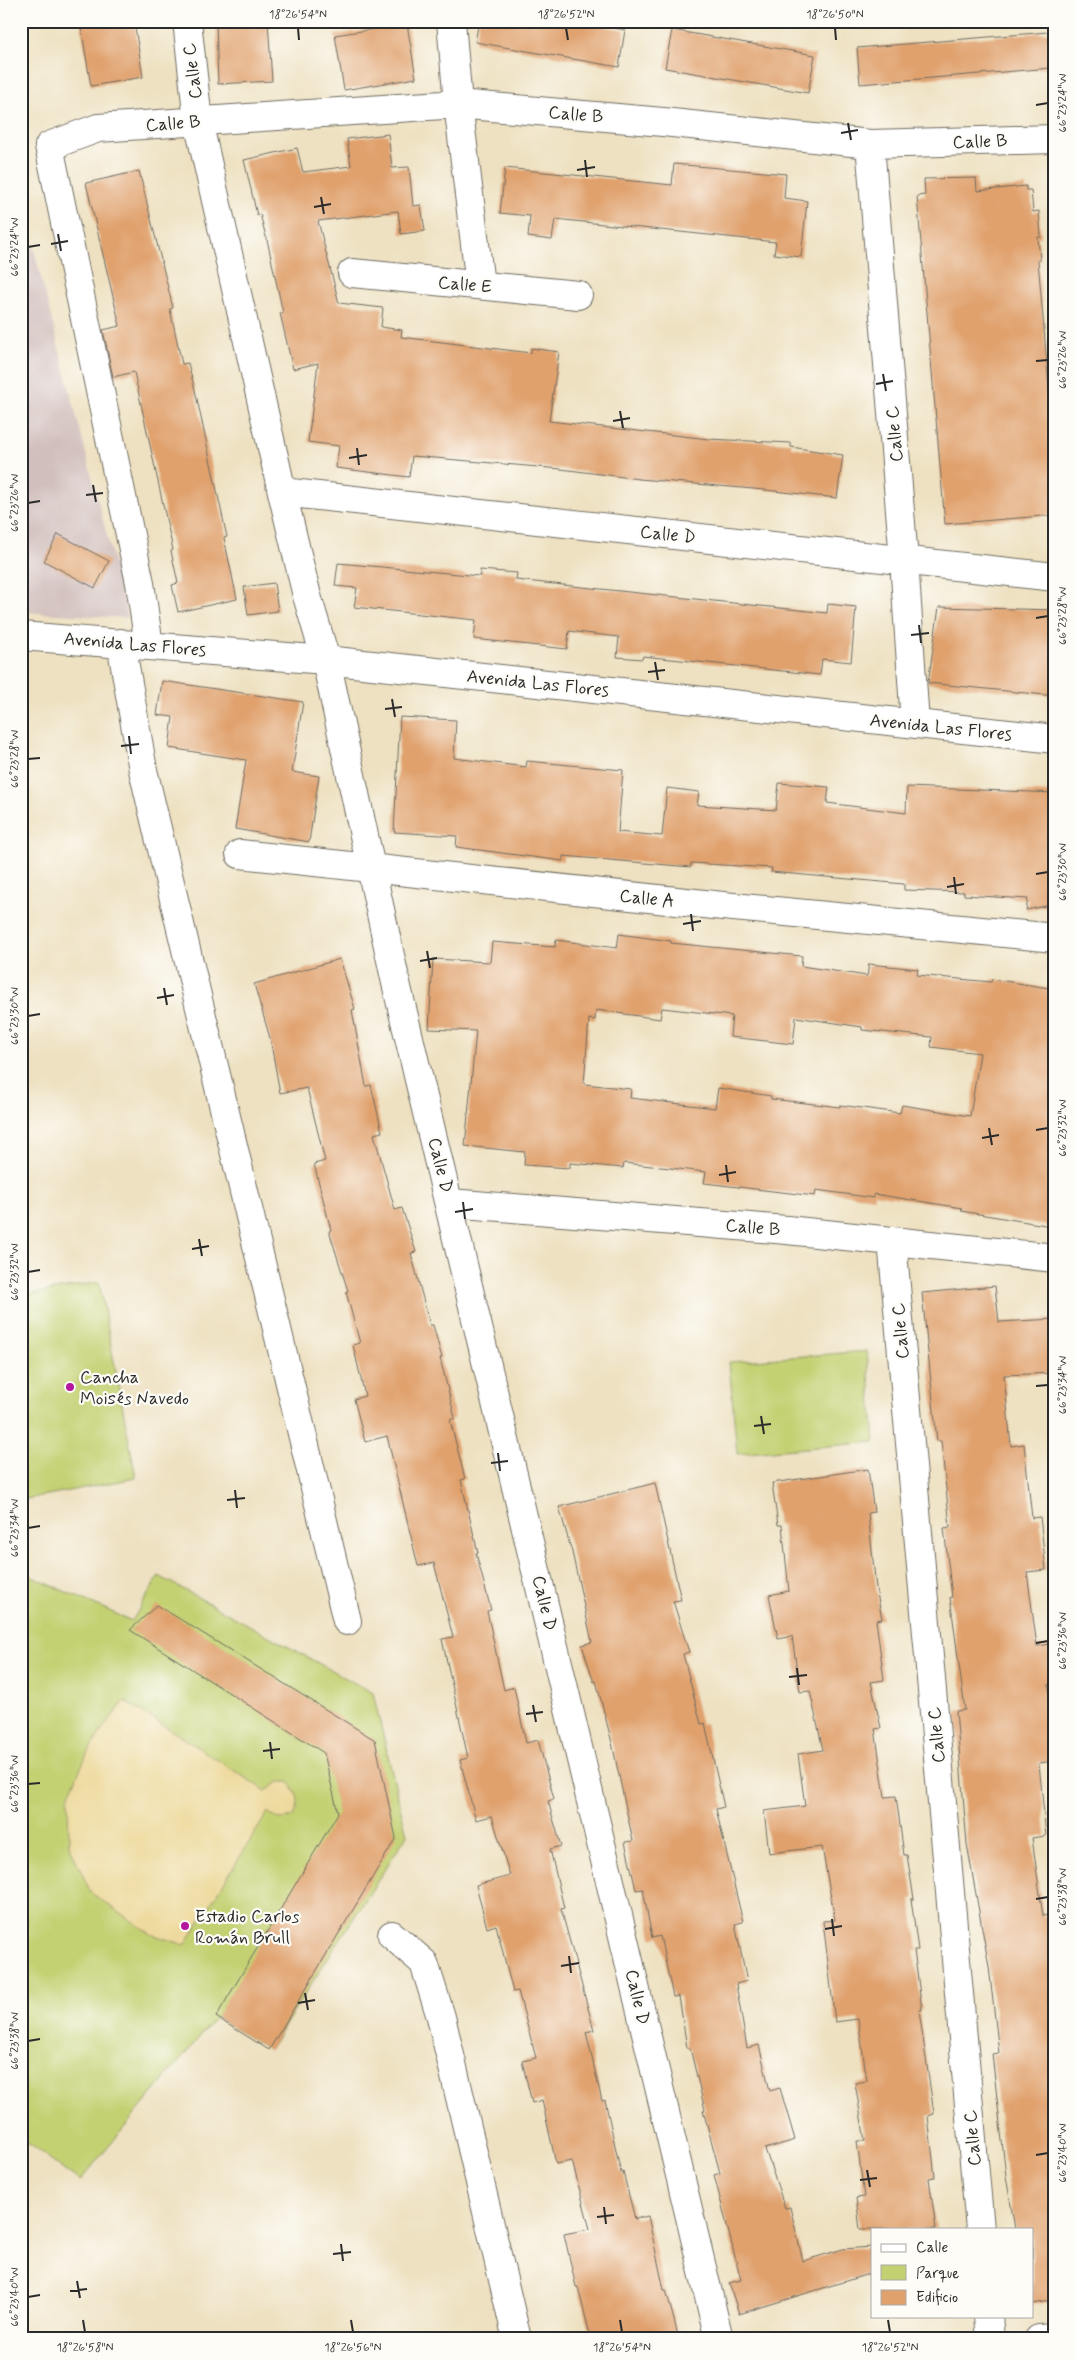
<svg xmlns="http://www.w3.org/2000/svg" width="1076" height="2360" font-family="Mynerve,sans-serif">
<rect width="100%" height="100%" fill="#fdfcf7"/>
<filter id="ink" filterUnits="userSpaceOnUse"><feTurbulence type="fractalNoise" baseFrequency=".02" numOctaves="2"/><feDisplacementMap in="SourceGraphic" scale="10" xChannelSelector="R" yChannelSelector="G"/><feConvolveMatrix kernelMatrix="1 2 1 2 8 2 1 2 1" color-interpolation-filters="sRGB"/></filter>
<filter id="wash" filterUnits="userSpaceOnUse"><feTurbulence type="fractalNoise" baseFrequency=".0096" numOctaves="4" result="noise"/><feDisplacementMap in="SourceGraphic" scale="20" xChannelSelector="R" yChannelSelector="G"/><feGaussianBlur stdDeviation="1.12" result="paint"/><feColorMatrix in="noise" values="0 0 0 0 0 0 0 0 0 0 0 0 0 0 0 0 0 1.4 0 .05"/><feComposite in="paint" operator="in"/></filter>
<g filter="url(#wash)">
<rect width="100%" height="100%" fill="#eee1c1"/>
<path fill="#d1bfbd" d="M 21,199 L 128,618 L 21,612 Z"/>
<path fill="#c4d173" stroke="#787e4f" d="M 99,1282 L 136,1478 L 21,1500 L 21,1296 Z
M 867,1351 L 875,1442 L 737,1454 L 729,1362 Z
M 21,1572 L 132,1621 L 159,1576 L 373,1693 L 407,1835 L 269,2050 L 216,2017 L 80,2181 L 21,2138 Z"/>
<path fill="#eeda9e" stroke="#8c8264" d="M 125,1701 L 266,1791 L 279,1782 L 289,1782 C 299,1795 301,1803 293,1817 C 281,1820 276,1820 268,1812 L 185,1945 L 151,1934 L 91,1893 L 69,1845 L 68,1797 L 87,1754 L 104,1727 Z"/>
<g id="blocks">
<path fill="#e0a16d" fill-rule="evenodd" d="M 80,21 L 134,21 L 143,77 L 91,86 Z
M 216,21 L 268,21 L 272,81 L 218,84 Z
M 479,21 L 577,21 L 625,30 L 619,67 L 475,42 Z
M 407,24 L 416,78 L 344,90 L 335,35 Z
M 672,30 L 815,55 L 808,93 L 665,68 Z
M 1048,32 L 1051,68 L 860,84 L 857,48 Z
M 388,134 L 392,168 L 409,167 L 413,206 L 421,205 L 425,231 L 401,234 L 398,211 L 318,221 L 339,303 L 383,308 L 381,327 L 402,330 L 401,337 L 531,353 L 531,348 L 559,352 L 549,421 L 709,439 L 791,443 L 791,447 L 843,455 L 837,498 L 765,490 L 639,479 L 561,469 L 412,456 L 409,477 L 336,468 L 339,446 L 308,442 L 318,363 L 293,369 L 280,313 L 283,313 L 268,244 L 260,214 L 257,215 L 244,160 L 297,148 L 303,172 L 351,166 L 347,139 Z
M 674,164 L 786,174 L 784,198 L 807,201 L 801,257 L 774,254 L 776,242 L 555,219 L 552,240 L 528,237 L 530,216 L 500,213 L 505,168 L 672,185 Z
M 139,171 L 173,308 L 170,309 L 182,364 L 188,363 L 195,390 L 227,537 L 224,538 L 237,599 L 178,612 L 172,585 L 178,583 L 171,551 L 173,550 L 134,372 L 113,377 L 103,330 L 120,326 L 86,183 Z
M 976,178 L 977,191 L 1026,186 L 1026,190 L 1031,190 L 1033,212 L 1039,211 L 1041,237 L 1038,237 L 1040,260 L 1038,260 L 1051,411 L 1055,411 L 1055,515 L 945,524 L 917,196 L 925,195 L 924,179 Z
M 58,534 L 109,561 L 95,588 L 44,561 Z
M 338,563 L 480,576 L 480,570 L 517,573 L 516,580 L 827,613 L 828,604 L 856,607 L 851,662 L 822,659 L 820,675 L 643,656 L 642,659 L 617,657 L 619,637 L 593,634 L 569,631 L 567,649 L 474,639 L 476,620 L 354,607 L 357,588 L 335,586 Z
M 274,583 L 278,611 L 248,615 L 244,587 Z
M 939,607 L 1055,610 L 1055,696 L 928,683 Z
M 162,681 L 303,702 L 292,772 L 319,776 L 309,842 L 235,829 L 246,760 L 169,748 L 173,717 L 157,715 Z
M 400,717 L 456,720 L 454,758 L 526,767 L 527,761 L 623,770 L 618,832 L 662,836 L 667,788 L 699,792 L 697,805 L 776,810 L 779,783 L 829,787 L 827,803 L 906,813 L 907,787 L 1055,793 L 1055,904 L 1026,910 L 1028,899 L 964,895 L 964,892 L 904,890 L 904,884 L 771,872 L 772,868 L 691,863 L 691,867 L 563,856 L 563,861 L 456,847 L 457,836 L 394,832 Z
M 619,934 L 671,941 L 671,943 L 802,956 L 801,966 L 867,976 L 869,964 L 918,969 L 917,975 L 991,982 L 992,979 L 1055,989 L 1055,1200 L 1051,1226 L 961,1211 L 962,1208 L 874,1194 L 874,1198 L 816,1190 L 815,1196 L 704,1183 L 706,1172 L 624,1163 L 623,1168 L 570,1163 L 570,1168 L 524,1165 L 525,1152 L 465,1146 L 476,1031 L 429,1029 L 433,959 L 490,962 L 492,942 L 555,947 L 556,940 L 617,948 ZM 662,1008 L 732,1016 L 730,1037 L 793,1044 L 796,1017 L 862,1027 L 862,1030 L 932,1037 L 931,1047 L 980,1053 L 970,1116 L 902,1105 L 900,1113 L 840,1105 L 840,1107 L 771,1099 L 771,1096 L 718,1088 L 715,1108 L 630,1098 L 631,1089 L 584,1084 L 589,1019 L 595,1020 L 596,1010 L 660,1019 Z
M 340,959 L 355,1009 L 352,1010 L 366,1086 L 371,1085 L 382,1132 L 374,1134 L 395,1210 L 402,1208 L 416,1252 L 411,1253 L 430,1325 L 433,1325 L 442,1358 L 440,1358 L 455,1418 L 450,1420 L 465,1479 L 461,1480 L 478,1553 L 476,1553 L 491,1610 L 487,1611 L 504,1690 L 514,1687 L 526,1743 L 538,1740 L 554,1799 L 548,1801 L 561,1846 L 550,1849 L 564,1908 L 561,1909 L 594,2030 L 586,2032 L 602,2101 L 605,2100 L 621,2173 L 623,2172 L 635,2219 L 648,2216 L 664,2290 L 666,2290 L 679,2339 L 591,2339 L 578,2287 L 576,2287 L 564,2234 L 590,2229 L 572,2161 L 556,2164 L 542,2100 L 532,2103 L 522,2061 L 536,2058 L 518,1991 L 513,1992 L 496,1925 L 487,1928 L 476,1885 L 510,1876 L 492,1816 L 476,1820 L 460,1760 L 468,1758 L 442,1639 L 453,1637 L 434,1563 L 418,1566 L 387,1436 L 365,1442 L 354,1399 L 365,1396 L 353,1345 L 360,1343 L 346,1292 L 348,1291 L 329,1231 L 331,1230 L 314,1164 L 325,1161 L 307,1088 L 280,1093 L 270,1038 L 254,984 Z
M 995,1286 L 999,1322 L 1055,1319 L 1055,1373 L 1004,1375 L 1011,1446 L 1024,1444 L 1032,1518 L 1040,1517 L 1046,1570 L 1027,1572 L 1037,1646 L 1051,1644 L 1055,1668 L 1055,1683 L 1049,1684 L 1055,1761 L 1039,1763 L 1046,1836 L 1032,1838 L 1043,1916 L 1050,1915 L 1055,1947 L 1055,2300 L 1032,2304 L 1032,2229 L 1015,2229 L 1006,2176 L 992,2054 L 999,2053 L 989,1967 L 967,1844 L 956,1711 L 965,1710 L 950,1597 L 952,1597 L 944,1528 L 950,1527 L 941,1441 L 937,1441 L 922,1293 Z
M 868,1469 L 874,1512 L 868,1513 L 876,1588 L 882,1619 L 876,1620 L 884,1680 L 871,1682 L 881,1728 L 875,1729 L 885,1797 L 896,1796 L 904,1855 L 907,1855 L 914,1899 L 911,1899 L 918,1950 L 914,1950 L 922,2010 L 919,2010 L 934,2114 L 928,2116 L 935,2177 L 929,2178 L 936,2229 L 860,2229 L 856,2198 L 864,2197 L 857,2141 L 865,2141 L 855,2083 L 867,2081 L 858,2019 L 835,2022 L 823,1921 L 835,1920 L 822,1847 L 769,1853 L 764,1811 L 805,1806 L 798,1754 L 823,1750 L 810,1691 L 800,1692 L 792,1636 L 778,1639 L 769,1595 L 789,1591 L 782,1525 L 778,1525 L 772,1483 Z
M 655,1483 L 681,1600 L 673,1601 L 689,1652 L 683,1654 L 701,1724 L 705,1723 L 724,1807 L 716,1809 L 743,1922 L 735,1924 L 747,1981 L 736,1984 L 747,2048 L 759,2045 L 770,2091 L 780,2088 L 795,2140 L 765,2149 L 785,2208 L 790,2207 L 803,2261 L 843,2249 L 872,2247 L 872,2273 L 739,2314 L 729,2283 L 741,2280 L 714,2175 L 720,2173 L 703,2110 L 705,2110 L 690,2048 L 687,2048 L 679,1996 L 673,1997 L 660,1936 L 652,1938 L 643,1889 L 636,1890 L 625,1842 L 633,1841 L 612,1743 L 596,1681 L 594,1682 L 582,1645 L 592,1642 L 572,1552 L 559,1507 Z
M 157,1605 L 375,1740 L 396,1838 L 269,2050 L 216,2017 L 338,1813 L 324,1753 L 130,1630 Z"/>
</g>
</g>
<g filter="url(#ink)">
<use href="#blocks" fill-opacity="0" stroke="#6f6b60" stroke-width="1"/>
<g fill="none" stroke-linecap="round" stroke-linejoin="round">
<g stroke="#6f6b60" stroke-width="30">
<path id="minor" d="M 187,21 L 198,121 L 282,492 L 307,596 L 326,660 L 396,983 L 719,2339
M 451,21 L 458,104 L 480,285
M 870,144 L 904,560 L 915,724
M 352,273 L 578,295
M 282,492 L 1055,577
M 21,636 L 326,660 L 1055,739
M 121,643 L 143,770 L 347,1621
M 149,646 L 140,583 L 49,146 L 98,128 L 458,104 L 663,122 L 870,144 L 1055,139
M 240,854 L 723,906 L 1055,938
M 450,1203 L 787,1230 L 1055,1258
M 892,1241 L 980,2229
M 392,1935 L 424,1963 L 441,2017 L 517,2339
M 988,2316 L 990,2339
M 1039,2339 L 1055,2338"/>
</g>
<use href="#minor" stroke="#fff" stroke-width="28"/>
</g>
</g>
<path fill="none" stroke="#2b2b2b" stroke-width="2" d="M 298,28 L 299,40M 566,28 L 568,40M 835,28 L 836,40M 1036,105 L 1048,103M 848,123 L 851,140M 841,133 L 858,130M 585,160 L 587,177M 577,170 L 595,167M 321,197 L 324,214M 314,207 L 331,204M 58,234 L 61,251M 51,244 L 68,241M 28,247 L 40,245M 1036,361 L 1048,360M 883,374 L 886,391M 876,384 L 893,381M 620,411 L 623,428M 613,421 L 630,418M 357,448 L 359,465M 349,458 L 367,455M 93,485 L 96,502M 86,495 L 103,493M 28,503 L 40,501M 1036,618 L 1048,616M 919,625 L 921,643M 911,635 L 929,633M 655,662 L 658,680M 648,672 L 665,670M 392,699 L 395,717M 385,709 L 402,707M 129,736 L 131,754M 121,746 L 139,744M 28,759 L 40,758M 1036,874 L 1048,872M 954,877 L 956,894M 947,887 L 964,884M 691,914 L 693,931M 683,924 L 701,921M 427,951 L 430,968M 420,961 L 437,958M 164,988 L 167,1005M 157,998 L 174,995M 28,1016 L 40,1014M 989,1128 L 992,1145M 1036,1130 L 1048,1128M 982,1138 L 999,1135M 726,1165 L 728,1182M 719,1175 L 736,1172M 463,1202 L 465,1219M 455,1212 L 473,1209M 199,1239 L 202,1256M 192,1249 L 209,1246M 28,1272 L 40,1270M 1036,1386 L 1048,1385M 761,1416 L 764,1434M 754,1426 L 771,1424M 498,1453 L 500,1471M 491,1463 L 508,1461M 235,1490 L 237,1508M 227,1500 L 245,1498M 28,1528 L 40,1526M 1036,1643 L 1048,1641M 797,1668 L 799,1685M 789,1677 L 807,1675M 533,1705 L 536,1722M 526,1714 L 543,1712M 270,1742 L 272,1759M 263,1751 L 280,1749M 28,1784 L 40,1783M 1036,1899 L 1048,1897M 832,1919 L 834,1936M 825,1929 L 842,1926M 569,1956 L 571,1973M 561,1966 L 579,1963M 305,1993 L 308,2010M 298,2003 L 315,2000M 28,2041 L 40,2039M 1036,2155 L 1048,2153M 867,2170 L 870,2187M 860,2180 L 877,2178M 604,2207 L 606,2224M 597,2217 L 614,2215M 341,2244 L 343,2261M 333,2254 L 351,2252M 77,2281 L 80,2298M 70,2291 L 87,2289M 28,2297 L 40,2295M 83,2320 L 85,2332M 351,2320 L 353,2332M 620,2320 L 622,2332M 888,2320 L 890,2332"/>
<g fill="#b5179e" stroke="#fdfcf7" stroke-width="2">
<circle cx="70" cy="1387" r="5"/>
<circle cx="185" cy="1926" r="5"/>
</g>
<g text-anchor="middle" stroke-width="4.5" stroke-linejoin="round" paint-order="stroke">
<g font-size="18" fill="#2b2b2b" stroke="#fdfcf7">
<text transform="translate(192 71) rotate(-97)" y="6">Calle C</text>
<text transform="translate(576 114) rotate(5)" y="6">Calle B</text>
<text transform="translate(173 123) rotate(-4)" y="6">Calle B</text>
<text transform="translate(980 141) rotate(-2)" y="6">Calle B</text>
<text transform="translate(465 284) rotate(5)" y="6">Calle E</text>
<text transform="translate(894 434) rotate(-95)" y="6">Calle C</text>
<text transform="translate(668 534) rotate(6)" y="6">Calle D</text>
<text transform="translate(135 644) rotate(5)" y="6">Avenida Las Flores</text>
<text transform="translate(538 683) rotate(6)" y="6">Avenida Las Flores</text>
<text transform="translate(941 727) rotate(6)" y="6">Avenida Las Flores</text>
<text transform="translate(647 898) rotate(6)" y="6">Calle A</text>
<text transform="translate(441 1165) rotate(76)" y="6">Calle D</text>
<text transform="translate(753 1227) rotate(5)" y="6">Calle B</text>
<text transform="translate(900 1331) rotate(-95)" y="6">Calle C</text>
<text transform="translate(545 1603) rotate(77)" y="6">Calle D</text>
<text transform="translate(936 1735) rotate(-95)" y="6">Calle C</text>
<text transform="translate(638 1997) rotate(77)" y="6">Calle D</text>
<text transform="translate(972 2138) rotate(-95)" y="6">Calle C</text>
</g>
<g font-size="18" fill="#2b2b2b" stroke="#fdfcf7" text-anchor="start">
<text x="80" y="1383">Cancha<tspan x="80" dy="21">Moisés Navedo</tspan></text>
<text x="195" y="1922">Estadio Carlos<tspan x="195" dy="21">Román Brull</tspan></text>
</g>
</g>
<rect width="1076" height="2360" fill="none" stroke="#fdfcf7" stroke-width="55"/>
<rect x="871" y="2228" width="162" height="90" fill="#fdfcf7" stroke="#a9a8a5"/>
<rect x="881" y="2244" width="25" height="8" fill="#ffffff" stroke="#a9a8a5"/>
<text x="916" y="2252" font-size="15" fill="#2b2b2b">Calle</text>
<rect x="881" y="2265" width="25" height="15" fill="#c4d173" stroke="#a9a8a5"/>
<text x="916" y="2278" font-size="15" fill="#2b2b2b">Parque</text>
<rect x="881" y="2290" width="25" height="15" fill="#e0a16d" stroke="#a9a8a5"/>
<text x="916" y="2302" font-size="15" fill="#2b2b2b">Edificio</text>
<rect x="28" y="28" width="1020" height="2304" fill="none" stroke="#2b2b2b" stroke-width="2"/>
<g font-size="12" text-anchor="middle" fill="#2b2b2b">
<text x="298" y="18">18°26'54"N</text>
<text x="566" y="18">18°26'52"N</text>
<text x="835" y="18">18°26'50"N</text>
<text transform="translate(1062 103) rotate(-90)" y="4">66°23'24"W</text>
<text transform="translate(14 247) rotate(-90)" y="4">66°23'24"W</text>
<text transform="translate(1062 360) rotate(-90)" y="4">66°23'26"W</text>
<text transform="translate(14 503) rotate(-90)" y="4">66°23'26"W</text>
<text transform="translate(1062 616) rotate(-90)" y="4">66°23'28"W</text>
<text transform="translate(14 759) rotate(-90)" y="4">66°23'28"W</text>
<text transform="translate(1062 872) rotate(-90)" y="4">66°23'30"W</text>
<text transform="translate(14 1016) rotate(-90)" y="4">66°23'30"W</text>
<text transform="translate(1062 1128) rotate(-90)" y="4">66°23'32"W</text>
<text transform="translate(14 1272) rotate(-90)" y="4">66°23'32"W</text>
<text transform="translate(1062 1385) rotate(-90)" y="4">66°23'34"W</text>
<text transform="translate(14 1528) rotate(-90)" y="4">66°23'34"W</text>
<text transform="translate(1062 1641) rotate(-90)" y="4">66°23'36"W</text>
<text transform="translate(14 1784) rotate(-90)" y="4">66°23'36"W</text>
<text transform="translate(1062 1897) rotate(-90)" y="4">66°23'38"W</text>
<text transform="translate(14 2041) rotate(-90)" y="4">66°23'38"W</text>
<text transform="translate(1062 2153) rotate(-90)" y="4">66°23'40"W</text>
<text transform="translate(14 2297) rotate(-90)" y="4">66°23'40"W</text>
<text x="85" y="2351">18°26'58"N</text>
<text x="353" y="2351">18°26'56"N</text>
<text x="622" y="2351">18°26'54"N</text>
<text x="890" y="2351">18°26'52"N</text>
</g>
</svg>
